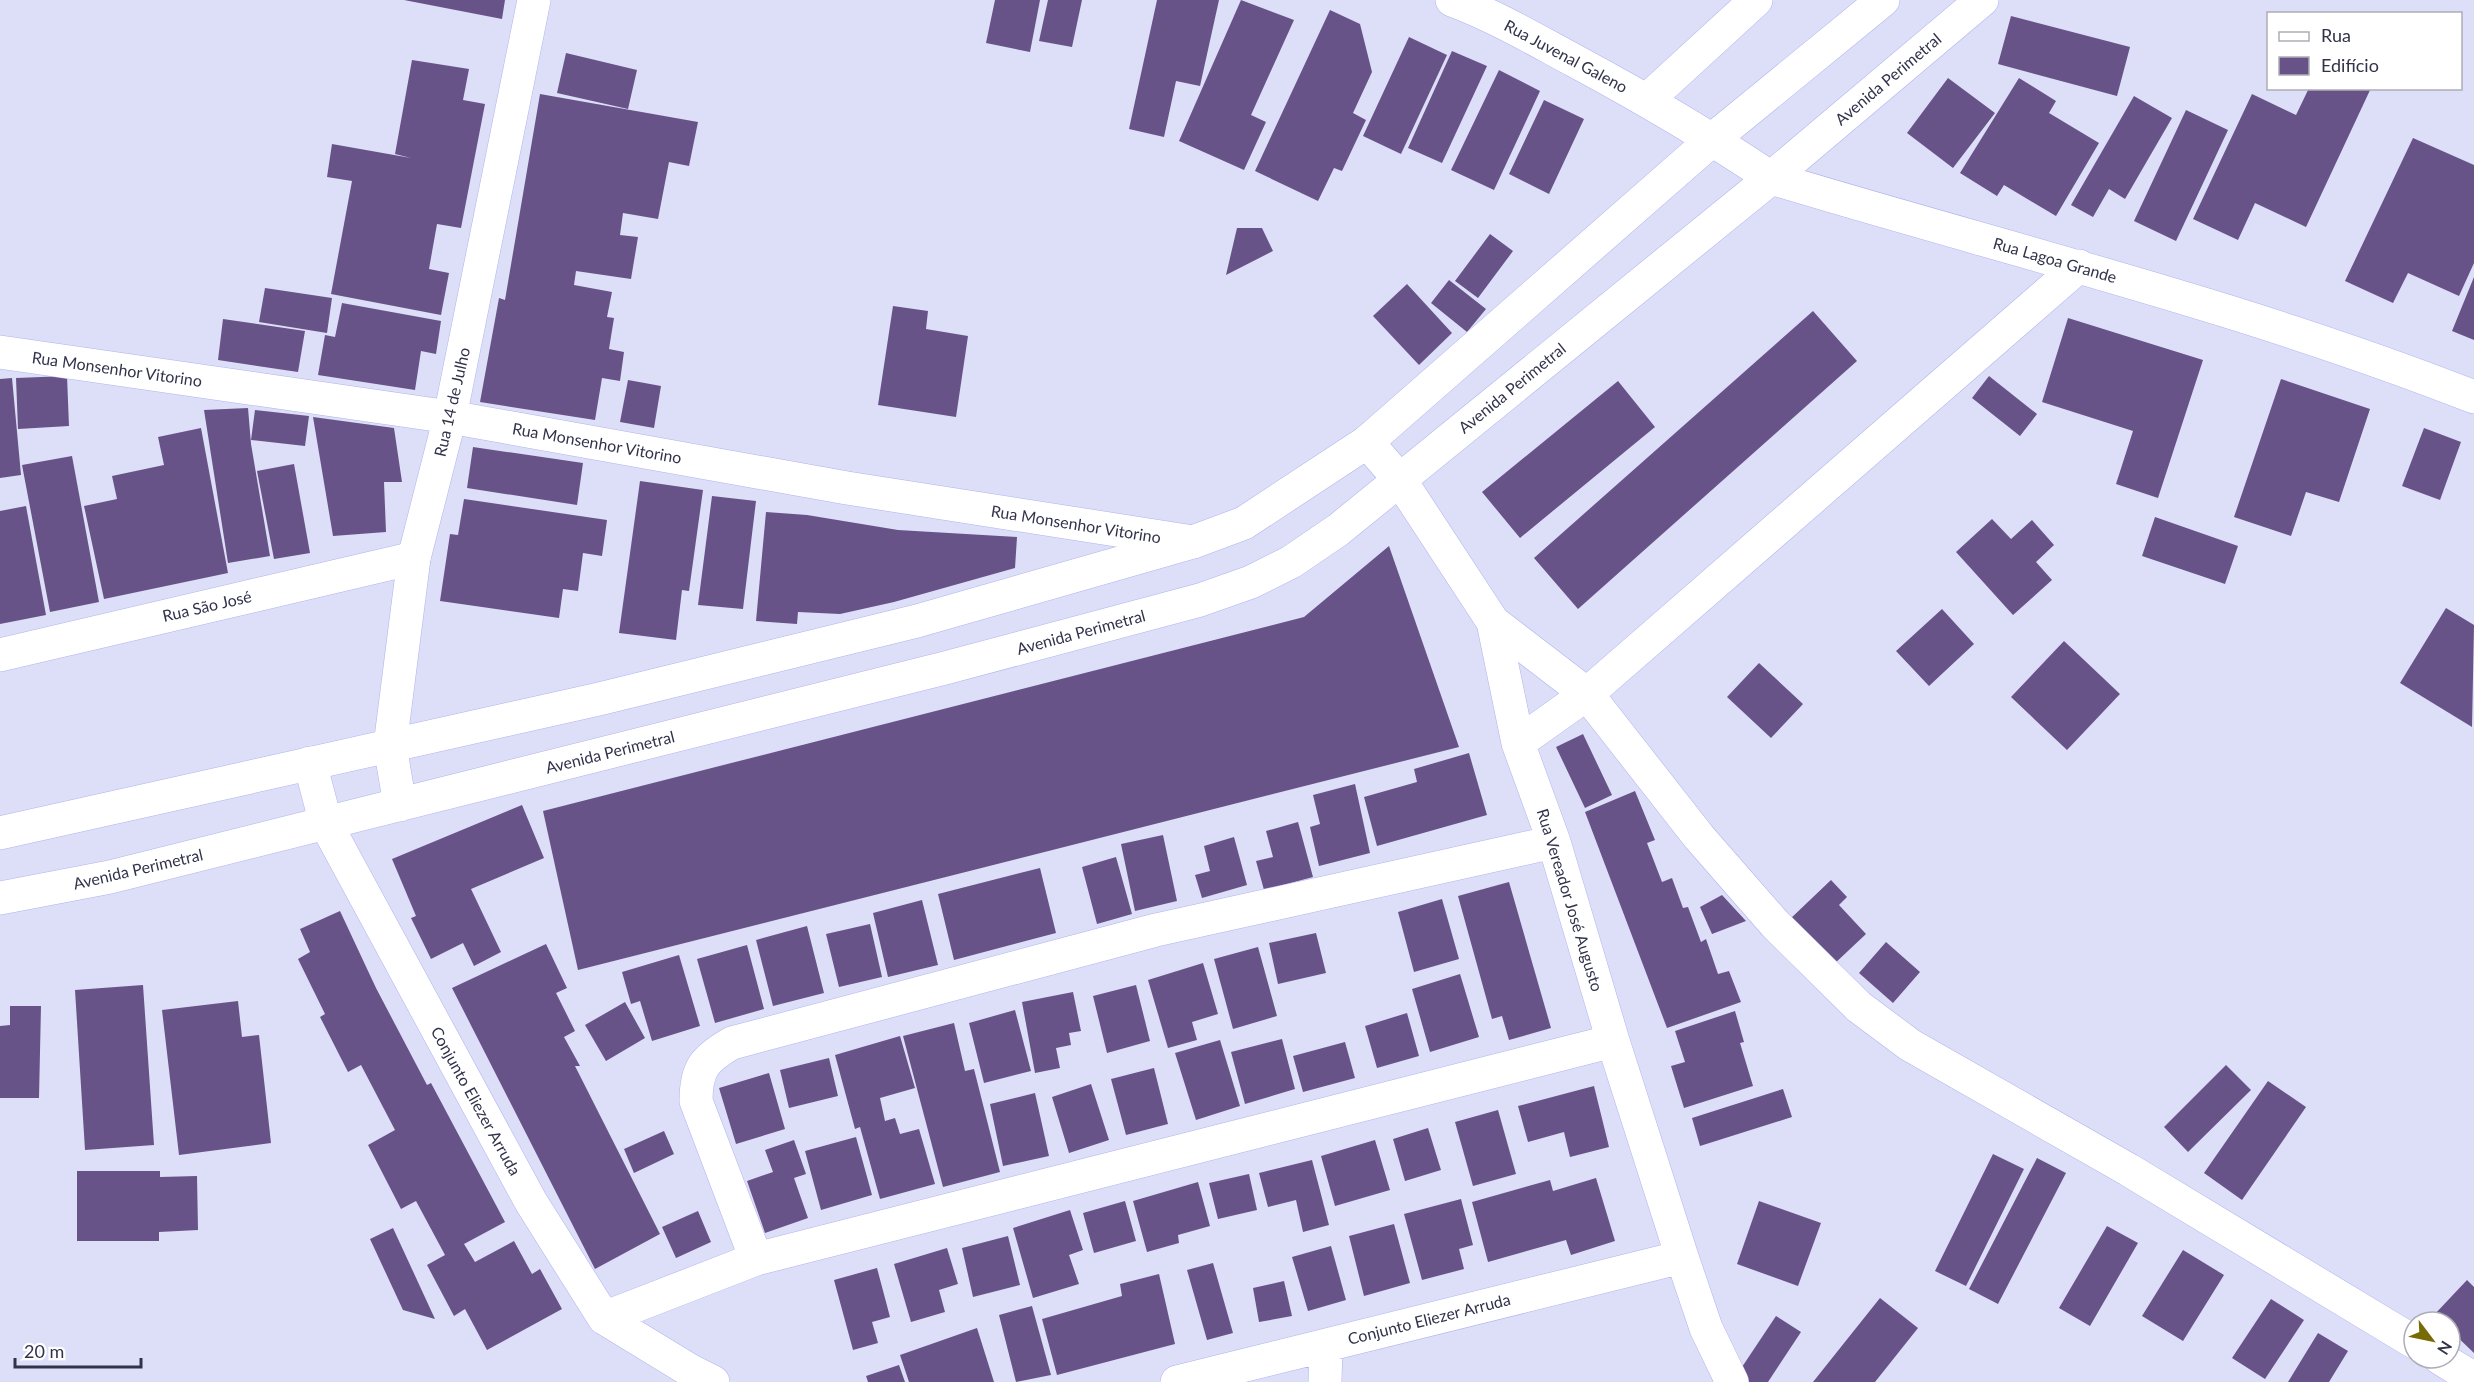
<svg xmlns="http://www.w3.org/2000/svg" width="2474" height="1382" font-family="Lato,sans-serif">
<rect width="100%" height="100%" fill="#dddff8"/>
<path fill="#685388" d="M 404,0 L 505,0 L 502,19 Z
M 995,0 L 1040,0 L 1030,52 L 986,43 Z
M 1048,0 L 1082,0 L 1072,47 L 1039,41 Z
M 1157,0 L 1219,0 L 1200,86 L 1176,81 L 1164,137 L 1129,129 Z
M 1241,0 L 1294,20 L 1251,115 L 1266,122 L 1244,170 L 1179,141 Z
M 1330,10 L 1360,24 L 1372,72 L 1353,113 L 1366,120 L 1342,171 L 1334,168 L 1318,201 L 1255,171 Z
M 2011,16 L 2130,47 L 2117,96 L 1998,64 Z
M 1409,37 L 1447,55 L 1401,154 L 1363,136 Z
M 1452,51 L 1487,66 L 1442,163 L 1408,148 Z
M 566,53 L 637,70 L 628,109 L 557,93 Z
M 412,60 L 469,69 L 463,100 L 485,104 L 461,228 L 437,224 L 429,269 L 449,273 L 441,315 L 331,294 L 352,181 L 327,177 L 332,144 L 411,158 L 395,154 Z
M 1499,70 L 1540,91 L 1494,190 L 1451,170 Z
M 1948,78 L 1995,113 L 1953,168 L 1907,133 Z
M 2019,78 L 2056,101 L 2049,113 L 2099,143 L 2056,216 L 2004,185 L 1997,196 L 1960,173 Z
M 2309,88 L 2371,88 L 2306,227 L 2255,203 L 2238,240 L 2193,219 L 2252,94 L 2296,115 Z
M 540,94 L 698,122 L 689,166 L 669,162 L 658,219 L 623,213 L 620,235 L 638,237 L 631,279 L 576,271 L 574,285 L 612,292 L 607,317 L 614,318 L 609,349 L 624,352 L 620,381 L 602,378 L 595,420 L 480,402 L 499,298 L 505,300 Z
M 2134,96 L 2172,118 L 2125,199 L 2109,189 L 2093,217 L 2071,205 Z
M 1544,100 L 1584,119 L 1549,194 L 1509,174 Z
M 2186,110 L 2228,130 L 2176,241 L 2134,221 Z
M 2413,138 L 2474,165 L 2474,263 L 2459,296 L 2408,273 L 2393,303 L 2345,281 Z
M 1237,228 L 1262,228 L 1273,251 L 1226,275 Z
M 1490,234 L 1513,251 L 1478,298 L 1455,281 Z
M 2474,277 L 2474,340 L 2452,331 Z
M 1449,280 L 1486,309 L 1467,332 L 1431,303 Z
M 1407,284 L 1452,333 L 1419,365 L 1373,316 Z
M 265,288 L 332,298 L 327,333 L 259,322 Z
M 342,303 L 441,321 L 436,354 L 421,351 L 415,390 L 318,375 L 325,335 L 335,337 Z
M 893,306 L 928,311 L 926,329 L 968,336 L 956,417 L 878,405 Z
M 1813,311 L 1857,361 L 1578,609 L 1534,558 Z
M 2068,318 L 2203,360 L 2158,498 L 2116,484 L 2133,431 L 2042,402 Z
M 223,319 L 305,331 L 298,372 L 218,360 Z
M 67,376 L 69,426 L 18,429 L 16,378 Z
M 1989,376 L 2037,414 L 2020,436 L 1972,398 Z
M 12,378 L 21,475 L 0,478 L 0,379 Z
M 2281,379 L 2370,409 L 2339,502 L 2306,492 L 2291,536 L 2234,517 Z
M 628,380 L 661,386 L 654,428 L 620,422 Z
M 1618,381 L 1655,427 L 1520,538 L 1482,492 Z
M 248,408 L 251,444 L 270,556 L 228,563 L 204,410 Z
M 255,410 L 309,416 L 305,446 L 251,440 Z
M 313,417 L 394,428 L 402,482 L 384,482 L 386,532 L 333,536 Z
M 201,428 L 228,573 L 104,599 L 84,506 L 117,499 L 112,476 L 164,465 L 158,437 Z
M 2424,428 L 2461,442 L 2440,500 L 2402,486 Z
M 473,447 L 583,463 L 577,505 L 467,488 Z
M 72,456 L 99,602 L 50,612 L 22,465 Z
M 294,464 L 310,553 L 274,559 L 257,471 Z
M 640,481 L 703,490 L 689,591 L 682,590 L 676,640 L 619,633 Z
M 712,496 L 756,501 L 743,609 L 698,605 Z
M 464,499 L 607,520 L 602,556 L 583,553 L 578,591 L 563,589 L 559,618 L 440,601 L 450,534 L 458,535 Z
M 26,506 L 46,615 L 0,624 L 0,511 Z
M 766,512 L 807,515 L 898,530 L 1017,537 L 1015,568 L 894,602 L 840,614 L 798,612 L 797,624 L 756,621 Z
M 2155,517 L 2238,546 L 2225,584 L 2142,556 Z
M 1992,519 L 2011,539 L 2032,520 L 2054,545 L 2036,562 L 2052,580 L 2013,615 L 1956,552 Z
M 1389,546 L 1459,747 L 578,970 L 543,811 L 1304,617 Z
M 2446,608 L 2474,625 L 2472,727 L 2400,683 Z
M 1942,609 L 1974,644 L 1929,686 L 1896,651 Z
M 2064,641 L 2120,694 L 2067,750 L 2011,697 Z
M 1759,663 L 1803,704 L 1771,738 L 1727,697 Z
M 1583,734 L 1612,795 L 1585,808 L 1556,747 Z
M 1469,753 L 1487,815 L 1377,846 L 1364,797 L 1417,782 L 1414,769 Z
M 1355,784 L 1370,853 L 1319,866 L 1310,827 L 1320,824 L 1313,795 Z
M 1635,791 L 1655,840 L 1647,843 L 1662,882 L 1672,878 L 1683,908 L 1688,907 L 1701,942 L 1706,939 L 1718,974 L 1729,971 L 1741,1002 L 1667,1028 L 1585,812 Z
M 522,805 L 544,858 L 471,889 L 501,952 L 474,966 L 463,943 L 431,959 L 411,918 L 416,916 L 392,859 Z
M 1298,822 L 1313,877 L 1264,890 L 1256,861 L 1273,857 L 1266,831 Z
M 1163,835 L 1177,901 L 1135,911 L 1121,844 Z
M 1234,837 L 1247,885 L 1202,898 L 1195,875 L 1210,871 L 1204,846 Z
M 1116,857 L 1132,914 L 1097,924 L 1082,867 Z
M 1040,868 L 1056,933 L 954,960 L 938,894 Z
M 1831,880 L 1847,897 L 1839,905 L 1866,934 L 1832,966 L 1789,920 Z
M 1509,882 L 1551,1028 L 1509,1040 L 1502,1016 L 1492,1019 L 1458,896 Z
M 1722,895 L 1746,921 L 1712,934 L 1700,907 Z
M 1442,899 L 1459,959 L 1414,972 L 1398,912 Z
M 922,900 L 938,965 L 888,977 L 873,913 Z
M 340,911 L 376,988 L 427,1085 L 431,1083 L 505,1222 L 464,1244 L 475,1262 L 514,1241 L 532,1274 L 540,1269 L 562,1309 L 487,1350 L 465,1309 L 454,1316 L 427,1265 L 445,1255 L 416,1201 L 401,1209 L 368,1145 L 395,1130 L 361,1065 L 348,1072 L 320,1017 L 325,1014 L 298,959 L 310,952 L 300,929 Z
M 870,924 L 882,977 L 839,987 L 826,934 Z
M 807,926 L 824,993 L 773,1006 L 756,940 Z
M 1316,933 L 1326,973 L 1278,984 L 1269,943 Z
M 1886,942 L 1920,972 L 1893,1003 L 1859,973 Z
M 546,944 L 567,988 L 556,993 L 575,1031 L 564,1037 L 580,1066 L 575,1066 L 660,1234 L 595,1269 L 452,988 Z
M 747,945 L 764,1009 L 715,1023 L 697,959 Z
M 1258,947 L 1277,1016 L 1233,1029 L 1214,959 Z
M 679,955 L 700,1026 L 652,1041 L 640,1001 L 631,1004 L 622,972 Z
M 1203,963 L 1218,1014 L 1192,1022 L 1197,1040 L 1168,1048 L 1148,980 Z
M 1460,974 L 1479,1037 L 1430,1052 L 1412,989 Z
M 143,985 L 154,1145 L 85,1150 L 75,990 Z
M 1136,985 L 1150,1041 L 1107,1053 L 1093,996 Z
M 1073,992 L 1081,1031 L 1069,1033 L 1071,1045 L 1056,1048 L 1060,1068 L 1035,1073 L 1022,1002 Z
M 238,1001 L 242,1037 L 259,1035 L 271,1143 L 179,1155 L 162,1010 Z
M 625,1002 L 645,1038 L 606,1061 L 585,1025 Z
M 10,1006 L 41,1006 L 39,1098 L 0,1098 L 0,1026 L 10,1025 Z
M 1015,1010 L 1031,1071 L 984,1083 L 969,1023 Z
M 1735,1011 L 1744,1042 L 1740,1043 L 1753,1086 L 1684,1108 L 1671,1066 L 1685,1062 L 1675,1031 Z
M 1407,1013 L 1419,1056 L 1377,1068 L 1365,1026 Z
M 954,1023 L 965,1071 L 974,1069 L 1000,1172 L 943,1187 L 903,1036 Z
M 900,1036 L 915,1088 L 880,1098 L 885,1121 L 895,1118 L 900,1134 L 919,1129 L 935,1184 L 880,1199 L 860,1127 L 855,1129 L 835,1055 Z
M 1282,1039 L 1295,1089 L 1245,1104 L 1231,1052 Z
M 1220,1040 L 1240,1106 L 1196,1120 L 1175,1053 Z
M 1345,1042 L 1355,1078 L 1303,1092 L 1293,1056 Z
M 829,1058 L 838,1096 L 789,1108 L 780,1070 Z
M 2226,1065 L 2251,1090 L 2188,1152 L 2164,1127 Z
M 1154,1068 L 1168,1124 L 1126,1135 L 1111,1079 Z
M 769,1073 L 785,1129 L 736,1144 L 719,1088 Z
M 2268,1081 L 2306,1107 L 2242,1200 L 2204,1173 Z
M 1091,1084 L 1109,1140 L 1069,1153 L 1052,1097 Z
M 1594,1086 L 1609,1147 L 1570,1157 L 1564,1132 L 1528,1142 L 1518,1106 Z
M 1783,1089 L 1792,1117 L 1700,1146 L 1692,1118 Z
M 1035,1093 L 1049,1156 L 1003,1166 L 990,1104 Z
M 1498,1110 L 1516,1174 L 1473,1186 L 1455,1122 Z
M 1428,1128 L 1441,1170 L 1405,1181 L 1393,1139 Z
M 664,1131 L 674,1154 L 634,1173 L 624,1149 Z
M 856,1137 L 872,1195 L 821,1210 L 805,1151 Z
M 794,1140 L 806,1174 L 794,1178 L 808,1218 L 765,1233 L 747,1181 L 773,1172 L 765,1150 Z
M 1375,1140 L 1390,1190 L 1335,1206 L 1321,1156 Z
M 1993,1154 L 2024,1169 L 1966,1286 L 1935,1271 Z
M 2037,1158 L 2066,1173 L 1998,1304 L 1969,1289 Z
M 1312,1160 L 1329,1225 L 1303,1232 L 1296,1200 L 1268,1207 L 1259,1173 Z
M 77,1171 L 160,1171 L 160,1177 L 197,1176 L 198,1230 L 159,1232 L 159,1241 L 77,1241 Z
M 1249,1174 L 1257,1210 L 1218,1219 L 1209,1183 Z
M 1596,1178 L 1615,1241 L 1571,1255 L 1566,1240 L 1488,1262 L 1472,1202 L 1550,1180 L 1553,1191 Z
M 1198,1182 L 1210,1226 L 1178,1235 L 1179,1243 L 1147,1252 L 1133,1201 Z
M 1461,1199 L 1473,1245 L 1459,1249 L 1464,1269 L 1422,1280 L 1404,1214 Z
M 1125,1201 L 1136,1241 L 1094,1253 L 1083,1213 Z
M 1759,1201 L 1821,1223 L 1798,1286 L 1737,1264 Z
M 1070,1210 L 1083,1250 L 1069,1255 L 1079,1284 L 1033,1298 L 1013,1228 Z
M 698,1211 L 711,1242 L 676,1258 L 662,1227 Z
M 1394,1224 L 1410,1283 L 1364,1296 L 1349,1236 Z
M 2107,1226 L 2138,1243 L 2090,1326 L 2059,1308 Z
M 393,1228 L 435,1319 L 403,1310 L 370,1239 Z
M 1008,1236 L 1020,1285 L 973,1297 L 962,1248 Z
M 1331,1246 L 1346,1300 L 1308,1311 L 1292,1257 Z
M 947,1248 L 958,1284 L 939,1290 L 945,1312 L 911,1322 L 894,1264 Z
M 2183,1250 L 2224,1275 L 2183,1341 L 2142,1316 Z
M 1213,1263 L 1233,1333 L 1207,1340 L 1187,1270 Z
M 877,1268 L 890,1317 L 872,1322 L 878,1343 L 853,1350 L 834,1280 Z
M 1159,1274 L 1175,1344 L 1057,1375 L 1042,1319 L 1122,1296 L 1120,1284 Z
M 2467,1280 L 2474,1287 L 2474,1353 L 2450,1330 L 2450,1322 L 2442,1322 L 2434,1315 Z
M 1284,1281 L 1292,1316 L 1259,1322 L 1253,1288 Z
M 1880,1298 L 1918,1328 L 1875,1382 L 1813,1382 Z
M 2271,1299 L 2304,1320 L 2265,1379 L 2232,1358 Z
M 1032,1306 L 1051,1375 L 1016,1382 L 999,1315 Z
M 1776,1316 L 1801,1332 L 1768,1382 L 1744,1382 L 1736,1376 Z
M 977,1328 L 994,1382 L 909,1382 L 900,1355 Z
M 2318,1333 L 2348,1351 L 2329,1382 L 2288,1382 Z
M 899,1365 L 905,1382 L 868,1382 L 866,1376 Z"/>
<g fill="none" stroke-linecap="round" stroke-linejoin="round">
<g stroke="#afb3ef" stroke-width="34">
<path id="minor" d="M 1452,0 C 1495,16 1534,39 1575,61 C 1642,97 1707,135 1771,178 C 2006,249 2245,307 2474,397
M 1647,100 L 1756,0
M 0,352 L 450,417 L 847,488 L 1193,542
M 1367,442 L 1400,480 L 1493,622 L 1518,743 L 1554,842 L 1613,1041 L 1682,1257 L 1706,1328 L 1732,1382
M 1493,622 L 1587,694 L 1699,837 L 1775,924 L 1859,1007 L 1910,1045 L 2129,1170 L 2414,1342
M 0,655 L 414,558
M 1518,743 L 1587,694 L 2079,266
M 310,763 L 326,824 L 531,1202 L 604,1318 L 691,1371 L 713,1382
M 756,1259 L 696,1101 C 696,1069 704,1059 732,1043 L 1156,930 L 1554,842
M 604,1318 L 756,1259 L 1613,1041
M 2440,1358 L 2474,1379
M 1177,1382 L 1682,1257
M 1325,1382 L 1326,1346"/>
</g>
<g stroke="#afb3ef" stroke-width="34">
<path id="tertiary" d="M 400,805 L 390,746 L 414,558 L 450,417 L 534,0
M 0,833 L 599,699 L 917,621 L 1193,542 L 1244,523 L 1367,442 L 1713,139 L 1883,0
M 0,898 L 110,877 L 945,668 L 1200,600 L 1251,582 L 1291,562 L 1338,530 L 1771,178 L 1982,0"/>
</g>
<use href="#minor" stroke="#fff" stroke-width="33"/>
<use href="#tertiary" stroke="#fff" stroke-width="33"/>
</g>
<g text-anchor="middle" stroke-width="6" stroke-linejoin="round" paint-order="stroke">
<g font-size="16" fill="#32334b" stroke="#fff">
<text transform="translate(1566 56) rotate(28)" y="6">Rua Juvenal Galeno</text>
<text transform="translate(1888 79) rotate(-40)" y="6">Avenida Perimetral</text>
<text transform="translate(2055 260) rotate(16)" y="6">Rua Lagoa Grande</text>
<text transform="translate(117 369) rotate(8)" y="6">Rua Monsenhor Vitorino</text>
<text transform="translate(1512 388) rotate(-39)" y="6">Avenida Perimetral</text>
<text transform="translate(452 402) rotate(-77)" y="6">Rua 14 de Julho</text>
<text transform="translate(597 443) rotate(10)" y="6">Rua Monsenhor Vitorino</text>
<text transform="translate(1076 524) rotate(9)" y="6">Rua Monsenhor Vitorino</text>
<text transform="translate(207 606) rotate(-13)" y="6">Rua São José</text>
<text transform="translate(1081 632) rotate(-15)" y="6">Avenida Perimetral</text>
<text transform="translate(610 752) rotate(-14)" y="6">Avenida Perimetral</text>
<text transform="translate(138 869) rotate(-13)" y="6">Avenida Perimetral</text>
<text transform="translate(1570 900) rotate(73)" y="6">Rua Vereador José Augusto</text>
<text transform="translate(476 1101) rotate(61)" y="6">Conjunto Eliezer Arruda</text>
<text transform="translate(1429 1319) rotate(-14)" y="6">Conjunto Eliezer Arruda</text>
</g>
</g>
<rect x="2267" y="12" width="195" height="78" fill="#ffffff" stroke="#adadb7" stroke-width="1.5"/>
<rect x="2279" y="32" width="30" height="9" fill="#ffffff" stroke="#adadb7" stroke-width="1.5"/>
<text x="2321" y="42" font-size="18" fill="#32334b">Rua</text>
<rect x="2279" y="57" width="30" height="18" fill="#685388" stroke="#adadb7" stroke-width="1.5"/>
<text x="2321" y="72" font-size="18" fill="#32334b">Edifício</text>
<g transform="translate(2432 1340) rotate(122)"><circle r="28" fill="#ffffff" stroke="#adadb7" stroke-width="1.5"/>
<path d="M0-4.5L10 22L0 15L-10 22Z" fill="#776b05"/>
<text y="-9" font-size="16" font-weight="bold" text-anchor="middle" fill="#32334b">N</text>
</g>
<path d="M15 1358v9h126v-9" fill="none" stroke="#32334b" stroke-width="3"/>
<text x="24" y="1358" font-size="18" fill="#32334b" stroke="#ffffff" stroke-width="4.5" paint-order="stroke">20 m</text>
</svg>
